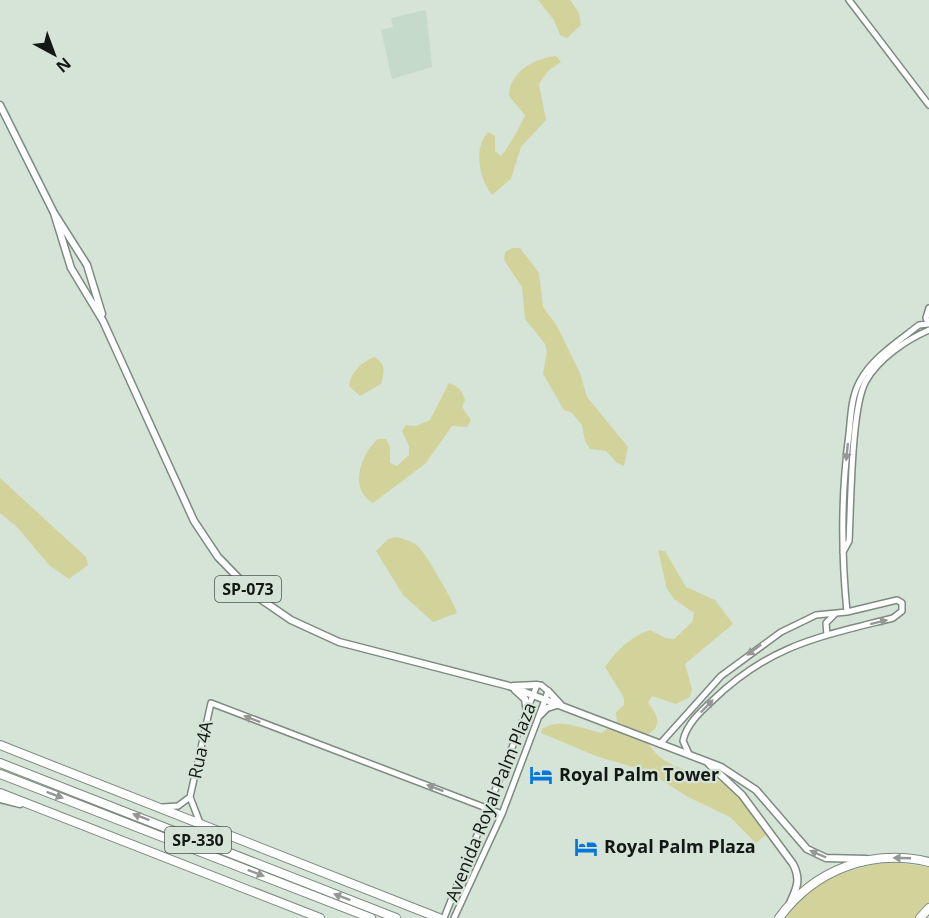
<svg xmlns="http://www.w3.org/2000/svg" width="929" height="918" font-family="'Open Sans',sans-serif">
<rect width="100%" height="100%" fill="#d5e4d7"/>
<path fill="#c5dac9" d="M 426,10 L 432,67 L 392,79 L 381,30 L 393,27 L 391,18 Z"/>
<path fill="#d1d39b" d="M 538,0 L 570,0 L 579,13 L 581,25 L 567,38 L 560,35 L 554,20 Z
M 556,56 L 561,62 L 548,71 L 539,84 L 546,120 L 521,147 L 511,179 L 492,195 C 479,179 473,148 488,132 L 495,136 L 495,151 L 501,156 C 506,151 523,122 525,115 L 509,96 C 509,72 535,58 556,56 Z
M 512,248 L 520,248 L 539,273 L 543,307 L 557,326 L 580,373 L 587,397 L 628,447 L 624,466 L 617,463 L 606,451 L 590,449 L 585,441 L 582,425 L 571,412 L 564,410 L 543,374 L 547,351 L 545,344 L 525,319 L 522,287 L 504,260 L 505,252 Z
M 374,357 C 387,364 384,372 381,384 L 360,396 L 349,386 C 351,371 361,363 374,357 Z
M 449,383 C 459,387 462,390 465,400 L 462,407 L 471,420 L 467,427 L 452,426 L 425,464 L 373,503 C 348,490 361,453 378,439 L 386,439 L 390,447 L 390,463 L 397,466 L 409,455 L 409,446 L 402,431 L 406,425 L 416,426 L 430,420 Z
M 0,478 L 86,557 L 88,565 L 69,579 L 49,565 L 17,527 L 0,513 Z
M 396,537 C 404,539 411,541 418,546 C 426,554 454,602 457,613 L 433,622 L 403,595 L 376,551 L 388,539 Z
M 658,550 L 665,551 L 686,587 L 715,600 L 733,624 L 685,664 L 692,689 L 690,697 L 676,704 L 652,696 L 648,703 C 659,716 663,728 644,736 C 663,776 702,768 734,788 C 747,797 761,811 769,825 L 768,833 L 756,843 L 730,817 L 688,797 L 649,772 L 596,756 L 541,733 L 542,729 C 560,717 582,729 601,733 L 617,722 L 616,712 L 624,705 L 624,698 L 605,667 C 616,651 631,636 650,630 L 665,638 L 674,639 L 692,622 L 694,613 L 674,599 L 667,589 Z
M 892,862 L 929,867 L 929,906 L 917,918 L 785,918 C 811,882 850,866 892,862 Z"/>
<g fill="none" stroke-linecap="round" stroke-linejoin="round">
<g stroke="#7c8a7f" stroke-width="8">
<path id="minor" d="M 849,0 L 929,105
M 928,323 L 926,318 L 929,308
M 843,552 L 849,541 C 851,506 851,407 866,381 C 878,359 906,340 929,330
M 847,612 C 841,552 841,494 849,434 C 851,416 851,397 860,381 C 872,358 899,341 919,325 L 928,324
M 827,635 L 826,623 L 835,614
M 660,744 L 721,676 L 781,632 L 816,615 L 847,612 L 897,600 L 902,603 L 902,611 L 893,618 C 818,637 770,645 712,701 C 700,712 686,725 683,741 L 689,754
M 163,807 L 178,806 L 190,797
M 200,823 L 190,797 L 211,703 L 502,814
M 444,918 L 537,685 L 541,685 L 548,691 L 545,700 L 502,814 L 454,918"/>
</g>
<g stroke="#7c8a7f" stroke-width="9">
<path id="major" d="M 0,105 L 54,213 L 87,265 L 102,314
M 54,213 L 71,268 L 103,321 L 194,521 L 218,557 L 256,596 L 291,620 L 339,642 L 509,686 L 721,767 L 756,790 L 807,849 L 826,858 L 866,859
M 513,686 L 537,685
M 515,690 L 525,699 L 527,713
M 548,691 L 560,704
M 540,715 L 547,708 L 560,704
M 709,764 L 742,795 L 793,864 C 801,879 797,888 790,903
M 0,799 L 20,804"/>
</g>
<g stroke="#7c8a7f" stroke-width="10">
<path id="highway" d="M 0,745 L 439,918
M 0,763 L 396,918
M 0,774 L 371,918
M 0,793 L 320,918
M 779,918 C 814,870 871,848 929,862
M 920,918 L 929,908"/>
</g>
<use href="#minor" stroke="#fff" stroke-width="5"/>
<use href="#major" stroke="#fff" stroke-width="6"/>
<use href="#highway" stroke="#fff" stroke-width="8"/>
</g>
<defs><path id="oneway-solid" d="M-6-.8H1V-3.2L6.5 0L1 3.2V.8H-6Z" transform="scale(1.5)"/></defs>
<g fill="#959795">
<use href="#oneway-solid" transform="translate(847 452) rotate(96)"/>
<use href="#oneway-solid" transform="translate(879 622) rotate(-14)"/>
<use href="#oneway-solid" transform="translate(754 650) rotate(143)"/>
<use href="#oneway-solid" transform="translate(707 706) rotate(-46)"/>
<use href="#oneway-solid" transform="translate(252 719) rotate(-159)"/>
<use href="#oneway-solid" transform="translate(435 788) rotate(-159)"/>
<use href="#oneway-solid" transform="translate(55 795) rotate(21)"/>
<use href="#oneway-solid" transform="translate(141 817) rotate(-159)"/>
<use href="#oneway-solid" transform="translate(818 854) rotate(-157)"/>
<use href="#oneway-solid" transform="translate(902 858) rotate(-178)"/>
<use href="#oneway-solid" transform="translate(256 873) rotate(21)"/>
<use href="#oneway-solid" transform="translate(342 897) rotate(-159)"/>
</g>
<defs>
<g id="hotel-bare" transform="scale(1.8)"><path d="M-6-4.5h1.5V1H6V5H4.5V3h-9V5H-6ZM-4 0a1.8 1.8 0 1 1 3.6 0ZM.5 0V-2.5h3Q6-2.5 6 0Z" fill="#0176dd" stroke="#d5e4d7" stroke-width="2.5" paint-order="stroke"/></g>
</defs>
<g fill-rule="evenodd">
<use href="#hotel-bare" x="541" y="775"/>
<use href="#hotel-bare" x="586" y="847"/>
</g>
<g text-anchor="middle" stroke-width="4.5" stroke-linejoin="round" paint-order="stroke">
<g fill="#d5e4d7" stroke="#4d554e" stroke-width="1.5">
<rect x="215" y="576" width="66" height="26" rx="4.5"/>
<rect x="165" y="827" width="66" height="26" rx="4.5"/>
</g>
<g font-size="16" font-weight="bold" fill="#131814">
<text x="248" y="595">SP-073</text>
<text x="198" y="846">SP-330</text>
</g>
<g font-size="18" fill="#131814" stroke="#d5e4d7">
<text transform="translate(201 750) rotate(-78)" y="6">Rua 4A</text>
<text transform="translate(491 802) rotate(-68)" y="6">Avenida Royal Palm Plaza</text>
</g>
<g font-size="18" font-weight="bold" fill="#131814" stroke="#d5e4d7" text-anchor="start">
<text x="559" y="781">Royal Palm Tower</text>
<text x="604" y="853">Royal Palm Plaza</text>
</g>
</g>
<g transform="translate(54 54) rotate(139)" stroke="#d5e4d7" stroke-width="4.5" paint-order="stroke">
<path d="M0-4.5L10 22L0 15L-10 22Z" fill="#131814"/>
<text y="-9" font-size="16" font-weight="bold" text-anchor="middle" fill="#131814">N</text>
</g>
</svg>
